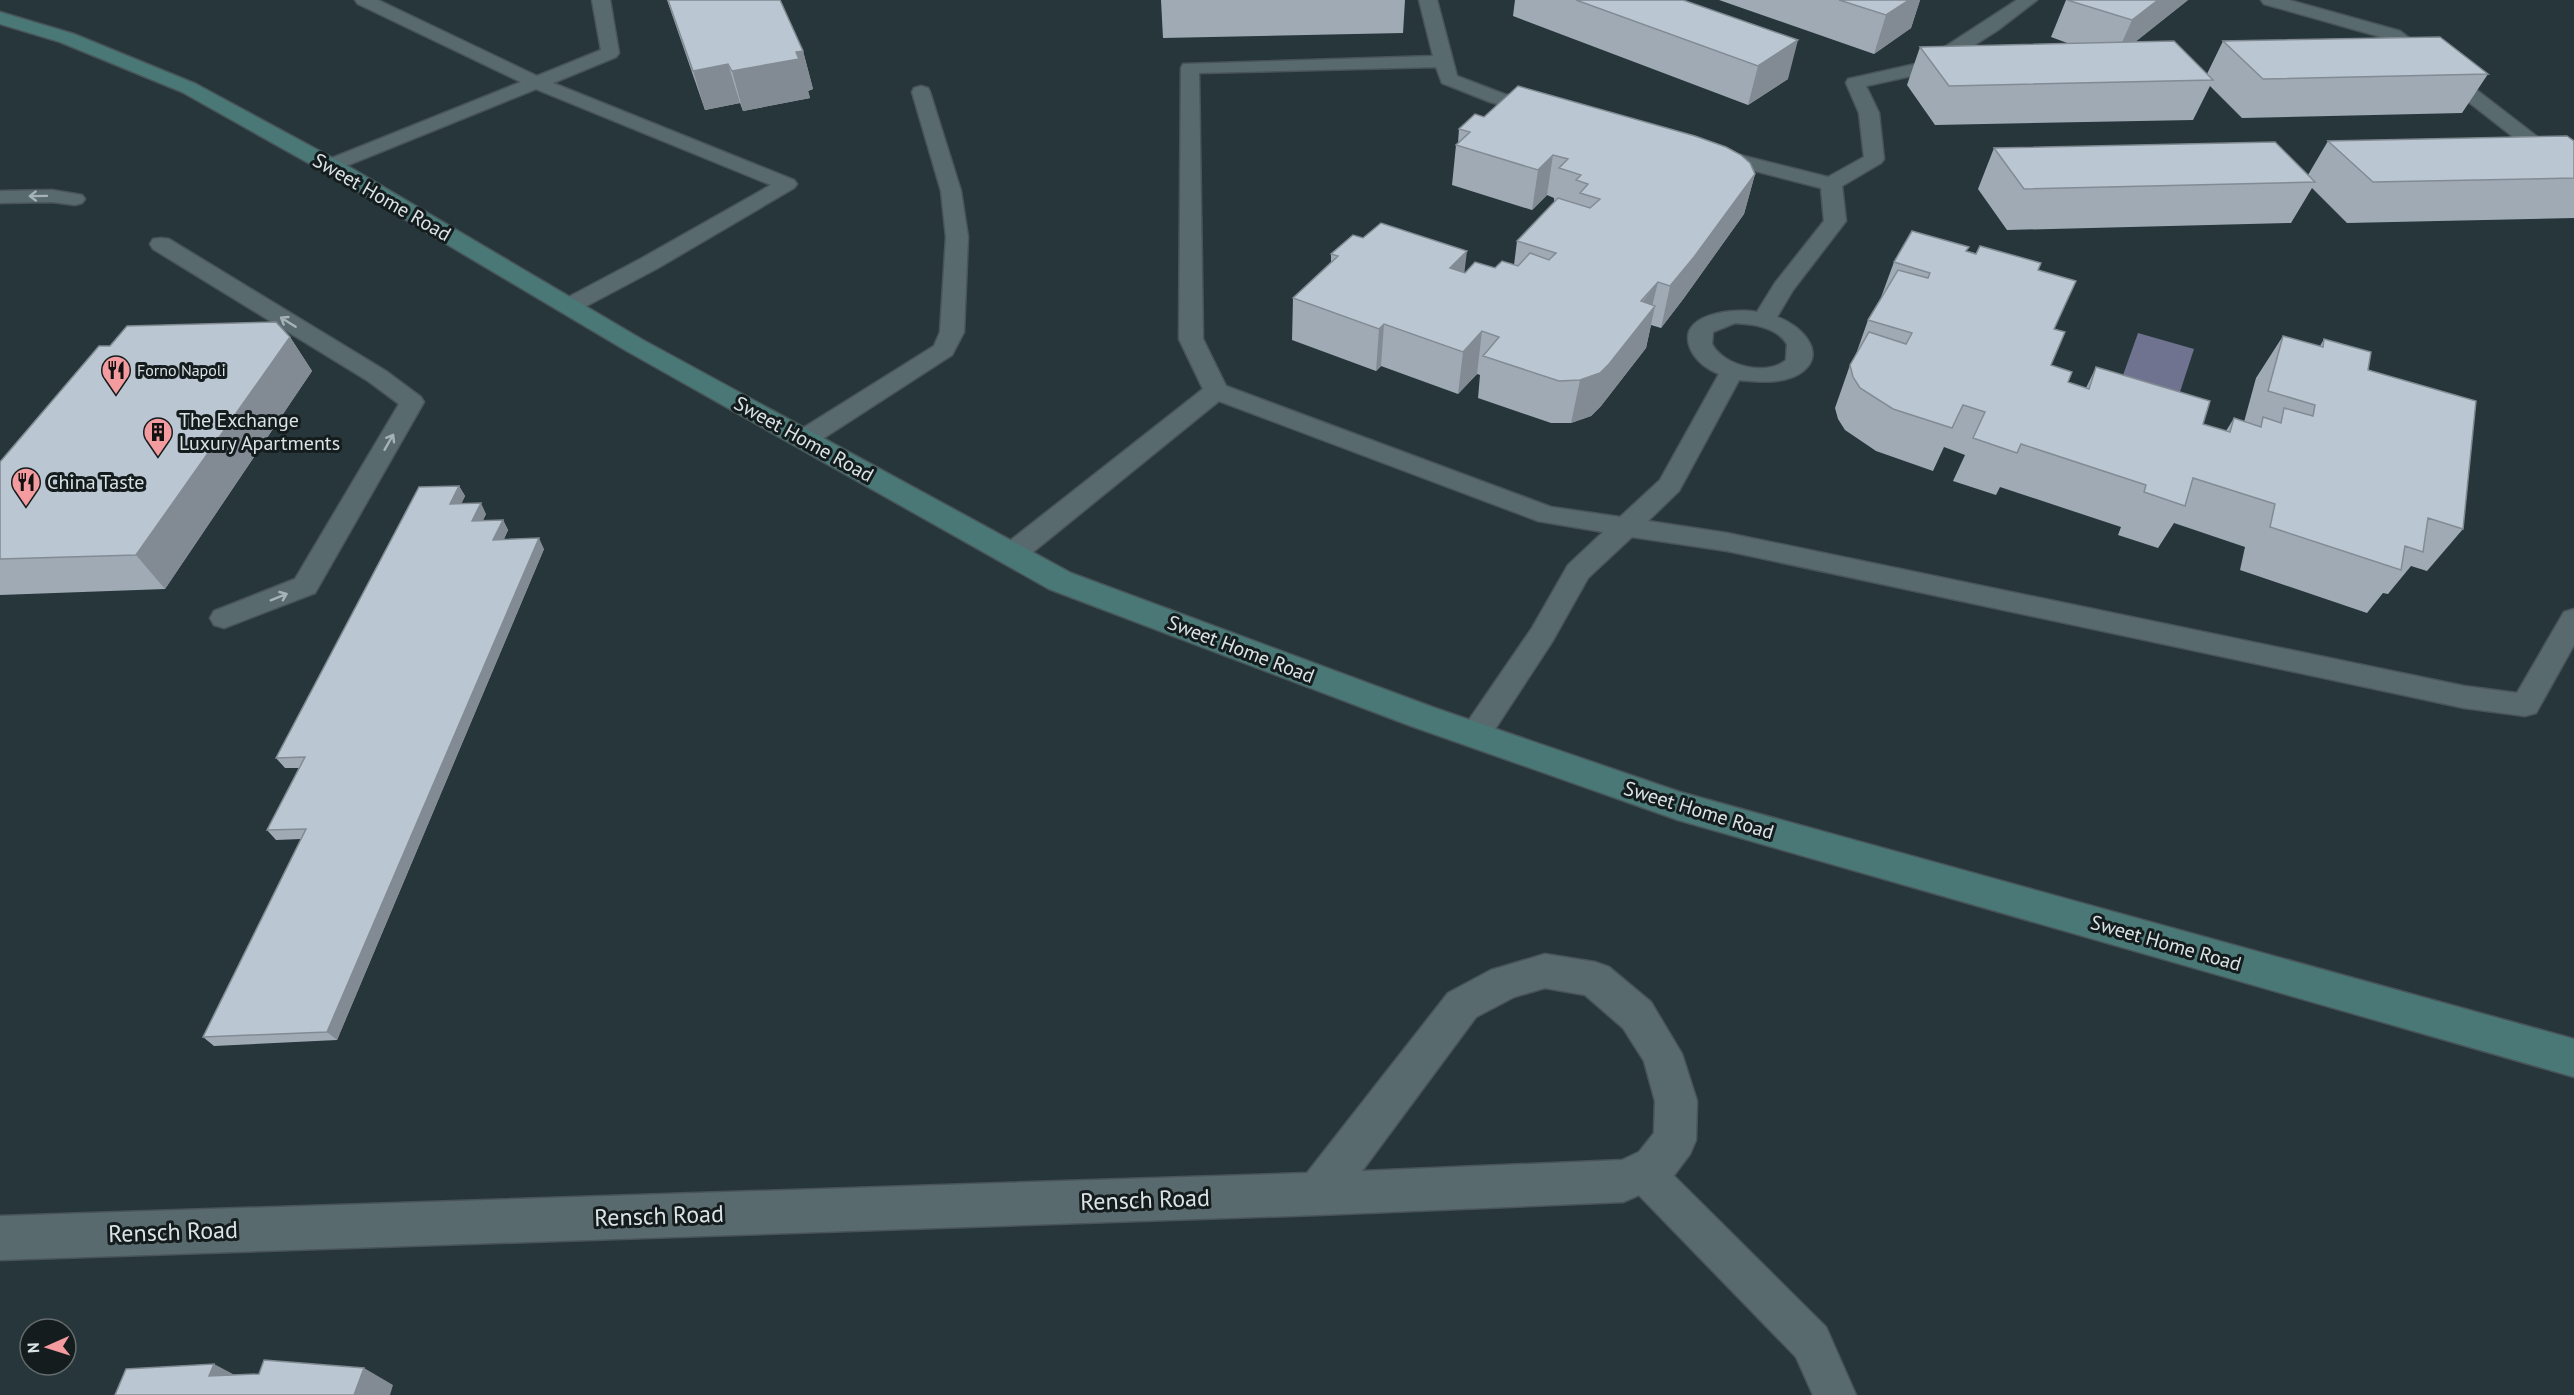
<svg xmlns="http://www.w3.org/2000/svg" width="2574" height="1395" font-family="'PT Sans',sans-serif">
<rect width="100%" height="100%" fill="#26363a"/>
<path fill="#70738f" d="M 2138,333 L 2194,349 L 2179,395 L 2122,378 Z"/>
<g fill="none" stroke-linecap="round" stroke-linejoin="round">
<g stroke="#485458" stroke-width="3">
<path id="service" d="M 355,0 L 378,0 L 537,76 L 601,50 L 592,0 L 610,0 L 619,53 L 616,57 L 553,83 L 794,180 L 797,184 L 794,188 L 658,268 L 577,311 L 569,313 L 561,311 L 558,306 L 561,301 L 642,258 L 771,185 L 536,89 L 336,170 L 322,170 L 319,166 L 322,162 L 521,82 L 358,4 Z
M 1419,0 L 1437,0 L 1457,76 L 1504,94 L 1550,106 L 1553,110 L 1550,114 L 1543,116 L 1490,102 L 1442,83 L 1436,67 L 1199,73 L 1203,339 L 1226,386 L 1551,507 L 1620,517 L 1660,480 L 1719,374 C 1707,369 1697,362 1691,350 C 1674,313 1735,308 1757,312 L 1775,283 L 1824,221 L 1821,188 L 1705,158 L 1702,154 L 1705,150 L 1712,148 L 1828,177 L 1864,157 L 1859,113 L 1846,83 L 1848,79 L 1920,63 L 2017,0 L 2037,0 L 1998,30 L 1934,71 L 1866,86 L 1879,113 L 1884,159 L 1881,163 L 1842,186 L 1846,221 L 1793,290 L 1777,317 C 1799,324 1831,354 1799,374 C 1782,384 1758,382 1739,380 L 1679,491 L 1648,521 L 1727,533 L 2464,686 L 2517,693 L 2564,612 L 2574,609 L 2574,645 L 2536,713 L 2525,716 L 2464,708 L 1727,551 L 1632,537 L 1588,578 L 1552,642 L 1486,743 L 1475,747 L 1464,743 L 1460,735 L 1464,727 L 1532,628 L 1568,565 L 1603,532 L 1538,521 L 1219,401 L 1022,561 L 1012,563 L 1002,561 L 998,554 L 1002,547 L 1203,389 L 1179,339 L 1181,68 L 1183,64 L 1433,56 ZM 1735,323 C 1753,324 1777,327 1787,344 L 1786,360 C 1767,377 1723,366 1712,344 L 1713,332 Z
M 2261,0 L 2289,0 L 2400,31 L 2574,165 L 2574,181 L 2567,179 L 2388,39 L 2264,4 Z
M 921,86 L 928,88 L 930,92 L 961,191 L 968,237 L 964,332 L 952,355 L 813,445 L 804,447 L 795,445 L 791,439 L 795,433 L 934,346 L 940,332 L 946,237 L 941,191 L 912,92 L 914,88 Z
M 52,190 L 82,195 L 85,199 L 82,203 L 75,205 L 52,202 L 0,203 L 0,191 Z
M 161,238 L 169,239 L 386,371 L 421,397 L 424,402 L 315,593 L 224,628 L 214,625 L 210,618 L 214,611 L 295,579 L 399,404 L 368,381 L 153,249 L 150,244 L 153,239 Z
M 1643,1153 L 1657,1159 L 1826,1327 L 1856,1395 L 1813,1395 L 1796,1357 L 1629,1185 L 1624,1172 L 1629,1159 Z"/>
</g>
<g stroke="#485458" stroke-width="3">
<path id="minor" d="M 1545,954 L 1595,962 L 1609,967 L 1651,1002 L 1682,1054 L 1697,1101 L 1696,1140 L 1690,1154 L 1669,1182 L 1623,1202 L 1318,1215 L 0,1260 L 0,1216 L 1307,1173 L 1448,993 L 1491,970 ZM 1545,988 L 1585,995 L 1623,1028 L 1644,1061 L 1655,1101 L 1654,1133 L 1639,1152 L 1622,1160 L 1362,1171 L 1476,1017 L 1514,997 Z"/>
</g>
<g stroke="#485458" stroke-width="3">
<path id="secondary" d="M 0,12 L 74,34 L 196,84 L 353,169 L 643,340 L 1071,573 L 1435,708 L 1680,792 L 2574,1039 L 2574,1077 L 1678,820 L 1411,726 L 1049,589 L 625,350 L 337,179 L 182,92 L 60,42 L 0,24 Z"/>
</g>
<use href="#service" fill="#596a6f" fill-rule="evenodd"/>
<use href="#minor" fill="#596a6f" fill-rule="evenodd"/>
<use href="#secondary" fill="#497877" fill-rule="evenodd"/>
</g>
<path fill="#a0aab5" d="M 667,0 L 780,0 L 803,51 L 813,89 L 808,91 L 810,98 L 743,111 L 740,103 L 705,110 Z
M 1161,0 L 1405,0 L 1403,33 L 1163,38 Z
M 1515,0 L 1683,0 L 1788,79 L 1748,105 L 1513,16 Z
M 1719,0 L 1920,0 L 1911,28 L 1874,54 Z
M 2066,0 L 2188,0 L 2135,42 L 2207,74 L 2223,41 L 2488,74 L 2462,113 L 2242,118 L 2210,86 L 2193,120 L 1935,125 L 1907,85 L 1920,47 L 2070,44 L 2051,37 Z
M 1484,117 L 1755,174 L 1744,214 L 1684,298 L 1661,328 L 1651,325 L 1646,348 L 1601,406 L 1591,416 L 1571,423 L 1551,423 L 1478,398 L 1480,375 L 1477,374 L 1458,394 L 1381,366 L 1376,371 L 1292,340 L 1293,298 L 1331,263 L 1331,254 L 1464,273 L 1514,265 L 1517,241 L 1554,203 L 1554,198 L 1547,195 L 1532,210 L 1452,185 L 1456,145 L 1458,143 L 1459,129 Z
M 2328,141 L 2574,141 L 2574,218 L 2347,223 L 2312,188 L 2291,223 L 2007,230 L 1978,189 L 1994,148 L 2308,175 Z
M 1967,251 L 2038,270 L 2054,329 L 2051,365 L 2068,382 L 2086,388 L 2096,367 L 2203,424 L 2226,431 L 2234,418 L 2244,422 L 2256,378 L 2283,336 L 2320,346 L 2324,339 L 2368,370 L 2463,529 L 2427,571 L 2411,566 L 2388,594 L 2383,593 L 2367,613 L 2240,570 L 2245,547 L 2174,523 L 2158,548 L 2118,535 L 2121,527 L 2000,487 L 1996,495 L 1953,481 L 1965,455 L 1944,447 L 1933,471 L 1876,451 L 1845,430 L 1838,419 L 1835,408 L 1850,365 L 1855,357 L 1868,320 L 1880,300 L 1894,262 Z
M 290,337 L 312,371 L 165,589 L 0,595 L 0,462 L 110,346 Z
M 459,486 L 465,496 L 461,504 L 486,514 L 483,520 L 503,520 L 508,530 L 504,539 L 544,549 L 337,1040 L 214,1046 L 203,1037 L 301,839 L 276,840 L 267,830 L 299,768 L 285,768 L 276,758 Z"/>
<path fill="#828b93" d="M 1909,0 L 1920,0 L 1911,28 L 1874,54 L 1886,15 Z
M 2158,0 L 2188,0 L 2115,58 L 2132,20 Z
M 1798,40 L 1788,79 L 1748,105 L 1758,66 Z
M 803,51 L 813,89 L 808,91 L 810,98 L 743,111 L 732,71 L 796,52 Z
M 728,64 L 740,103 L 705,110 L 693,71 Z
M 1553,155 L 1547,195 L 1532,210 L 1538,170 Z
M 1755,174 L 1744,214 L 1684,298 L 1661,328 L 1670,286 Z
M 1467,251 L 1462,293 L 1450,268 Z
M 1658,282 L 1651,311 L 1655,306 L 1646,348 L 1601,406 L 1591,416 L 1571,423 L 1580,380 Z
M 1384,324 L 1381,366 L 1376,371 L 1379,329 Z
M 1482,331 L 1477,374 L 1458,394 L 1463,352 Z
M 290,337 L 312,371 L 165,589 L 136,555 Z
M 459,486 L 465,496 L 456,515 L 450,504 Z
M 481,503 L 486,514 L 478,531 L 472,521 Z
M 503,520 L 508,530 L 499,550 L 493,540 Z
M 539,538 L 544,549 L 337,1040 L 327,1032 Z
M 214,1364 L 248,1382 L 209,1376 Z
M 364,1368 L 393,1385 L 390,1395 L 354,1395 Z"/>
<path fill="#bac6d2" stroke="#828b93" stroke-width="1.5" d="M 668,0 L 780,0 L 803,51 L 796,52 L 799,59 L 732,71 L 728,64 L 693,71 Z
M 1576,0 L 1683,0 L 1798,40 L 1758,66 Z
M 1839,0 L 1909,0 L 1886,15 Z
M 2067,0 L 2158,0 L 2132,20 Z
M 2440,37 L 2488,74 L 2263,79 L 2223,41 Z
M 2174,41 L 2213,80 L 1949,86 L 1920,47 Z
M 1518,86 L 1695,136 L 1726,147 L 1741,155 L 1750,163 L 1755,174 L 1694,257 L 1670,286 L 1658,282 L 1641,301 L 1655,306 L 1609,364 L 1600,373 L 1580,380 L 1559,381 L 1483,356 L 1499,337 L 1482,331 L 1463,352 L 1384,324 L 1379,329 L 1293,298 L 1338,256 L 1331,254 L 1353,235 L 1363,238 L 1381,223 L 1467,251 L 1450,268 L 1465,273 L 1475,262 L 1495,268 L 1502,261 L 1518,266 L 1530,253 L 1549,260 L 1556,253 L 1517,241 L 1558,198 L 1590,208 L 1600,199 L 1580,193 L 1588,184 L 1576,180 L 1581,175 L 1559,168 L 1568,159 L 1553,155 L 1538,170 L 1456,145 L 1470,132 L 1459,129 L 1475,114 L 1484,117 Z
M 2567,136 L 2574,141 L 2574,178 L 2373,182 L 2328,141 Z
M 2275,142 L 2315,182 L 2024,189 L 1994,148 Z
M 1912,231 L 1969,247 L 1966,251 L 1976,254 L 1980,246 L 2041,263 L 2038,270 L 2076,281 L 2054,329 L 2065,332 L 2051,365 L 2072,372 L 2068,382 L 2089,389 L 2096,367 L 2210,401 L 2203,424 L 2230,432 L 2234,418 L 2261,427 L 2263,417 L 2281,423 L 2284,408 L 2313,416 L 2315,405 L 2268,391 L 2283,336 L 2323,347 L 2324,339 L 2371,352 L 2368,370 L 2476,401 L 2463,529 L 2428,518 L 2423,552 L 2405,546 L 2401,570 L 2270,527 L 2275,504 L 2193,478 L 2185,506 L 2144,492 L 2146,485 L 2021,444 L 2017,453 L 1973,438 L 1985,412 L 1963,405 L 1952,428 L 1893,409 L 1860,388 L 1853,377 L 1850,365 L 1869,332 L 1906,344 L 1912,333 L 1868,320 L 1898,270 L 1928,278 L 1930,273 L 1894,262 Z
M 276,322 L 290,337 L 136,555 L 0,559 L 0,462 L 99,346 L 110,346 L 127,326 Z
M 459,486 L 450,504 L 481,503 L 472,521 L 503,520 L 493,540 L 539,538 L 327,1032 L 203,1037 L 306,829 L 267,830 L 305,757 L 276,758 L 419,487 Z
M 264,1360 L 364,1368 L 354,1395 L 115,1395 L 126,1369 L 214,1364 L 209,1376 L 259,1374 Z"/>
<defs><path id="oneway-shaft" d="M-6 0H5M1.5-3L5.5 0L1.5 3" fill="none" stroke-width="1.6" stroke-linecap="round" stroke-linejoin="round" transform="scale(1.5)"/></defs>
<g stroke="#a6b3b6">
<use href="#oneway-shaft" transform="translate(38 196) rotate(179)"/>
<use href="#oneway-shaft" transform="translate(288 322) rotate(-148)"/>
<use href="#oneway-shaft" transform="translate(389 442) rotate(-60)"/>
<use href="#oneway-shaft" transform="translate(279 597) rotate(-22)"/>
</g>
<defs>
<g id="restaurant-pin" transform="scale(1.5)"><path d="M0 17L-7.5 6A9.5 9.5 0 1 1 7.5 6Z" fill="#f49b9f" stroke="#151c1e"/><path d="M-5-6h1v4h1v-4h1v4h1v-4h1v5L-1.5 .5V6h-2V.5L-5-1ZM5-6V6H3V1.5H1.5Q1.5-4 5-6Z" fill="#111"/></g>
<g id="building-pin" transform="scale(1.5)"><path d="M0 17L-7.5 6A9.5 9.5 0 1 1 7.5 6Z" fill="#f49b9f" stroke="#151c1e"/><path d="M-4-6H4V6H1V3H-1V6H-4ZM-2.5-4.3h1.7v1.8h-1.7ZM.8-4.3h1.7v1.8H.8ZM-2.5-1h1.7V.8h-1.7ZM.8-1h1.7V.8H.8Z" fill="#111"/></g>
</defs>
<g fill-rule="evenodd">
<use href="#restaurant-pin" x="116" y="370"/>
<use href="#building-pin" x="158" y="432"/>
<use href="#restaurant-pin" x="26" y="482"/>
</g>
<g text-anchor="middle" stroke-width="6" stroke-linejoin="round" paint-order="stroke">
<g font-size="16" fill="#dae3e6" stroke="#151c1e" text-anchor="start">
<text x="137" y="376">Forno Napoli</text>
</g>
<g font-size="20" fill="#dae3e6" stroke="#151c1e">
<text transform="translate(382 197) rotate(30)" y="7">Sweet Home Road</text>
<text transform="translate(804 439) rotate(29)" y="7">Sweet Home Road</text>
<text transform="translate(1241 649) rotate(21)" y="7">Sweet Home Road</text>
<text transform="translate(1699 810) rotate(17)" y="7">Sweet Home Road</text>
<text transform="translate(2166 943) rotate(16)" y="7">Sweet Home Road</text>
</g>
<g font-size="20" fill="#dae3e6" stroke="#151c1e" text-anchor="start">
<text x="179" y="427">The Exchange<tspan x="179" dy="23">Luxury Apartments</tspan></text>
<text x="47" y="489">China Taste</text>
</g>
<g font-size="24" fill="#dae3e6" stroke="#151c1e">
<text transform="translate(1145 1200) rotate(-2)" y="8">Rensch Road</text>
<text transform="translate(659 1216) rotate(-2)" y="8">Rensch Road</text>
<text transform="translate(173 1232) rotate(-2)" y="8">Rensch Road</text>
</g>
</g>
<g transform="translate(48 1347) rotate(267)"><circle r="28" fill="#151c1e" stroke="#646c6e" stroke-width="1.5"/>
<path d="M0-4.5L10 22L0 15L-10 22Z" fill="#f49b9f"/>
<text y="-9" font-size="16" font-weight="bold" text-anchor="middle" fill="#dae3e6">N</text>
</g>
</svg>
